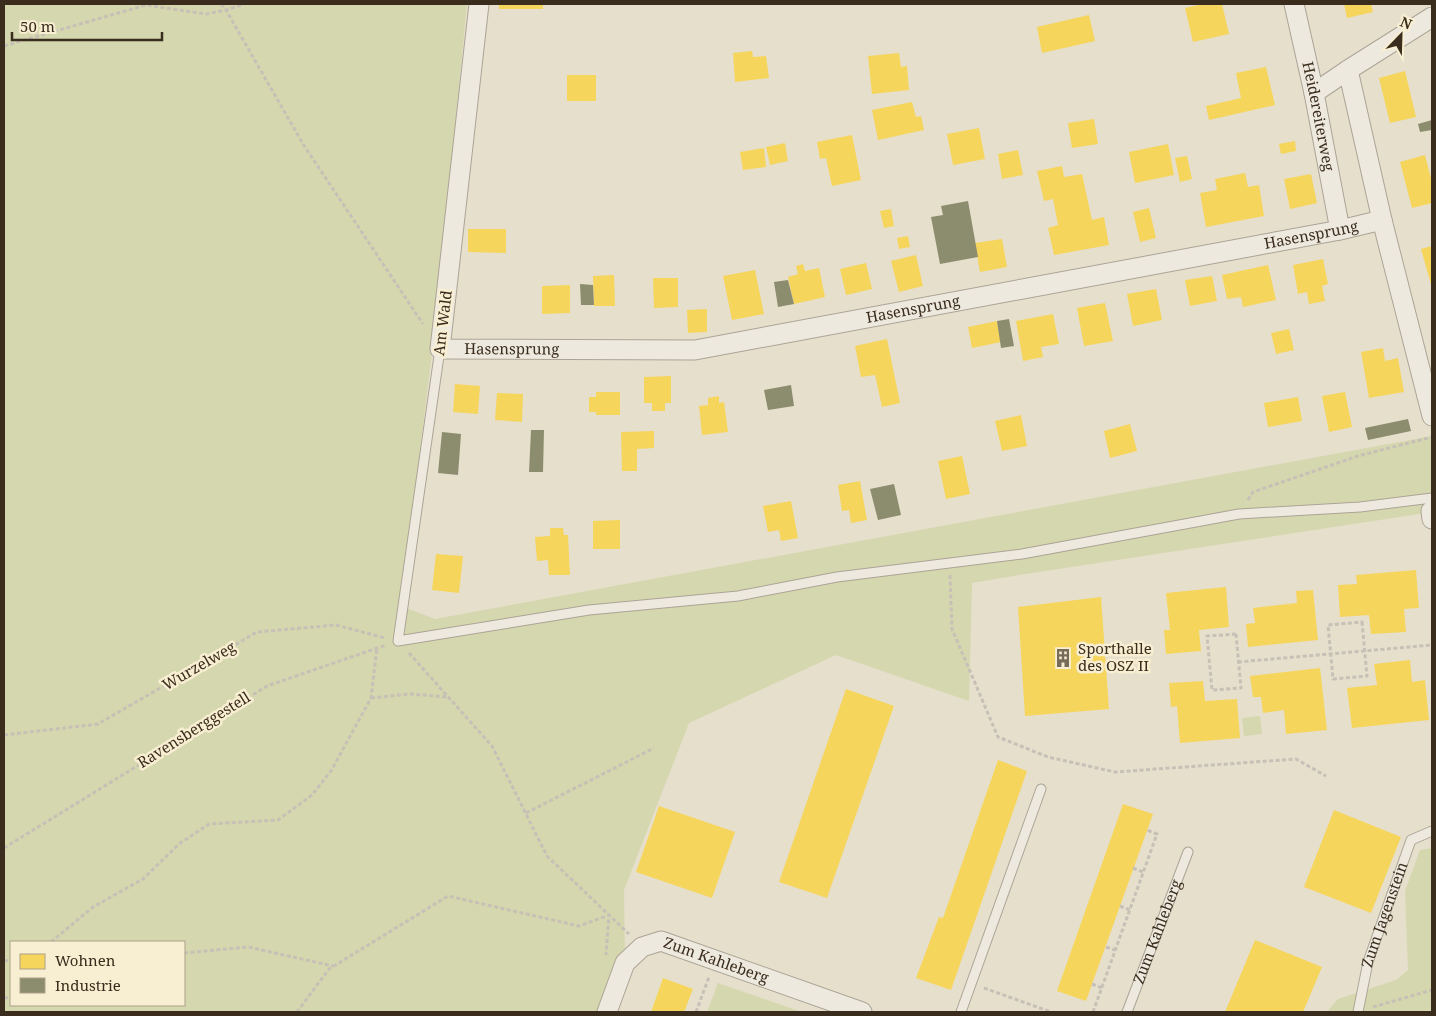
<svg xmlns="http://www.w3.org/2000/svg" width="1436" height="1016" font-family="'Noto Serif',serif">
<rect width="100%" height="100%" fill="#e6dfcc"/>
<path fill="#d5d7ae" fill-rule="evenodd" d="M 4,4 L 467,4 L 436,320 L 401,606 L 435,619 L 1432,436 L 1432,512 L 1019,575 L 972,583 L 969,701 L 836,655 L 689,723 L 624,890 L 625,963 L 607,1012 L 4,1012 ZM 11,942 L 184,942 L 184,1005 L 11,1005 Z
M 1260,716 L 1262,734 L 1244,736 L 1242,718 Z
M 1432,848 L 1432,1012 L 1327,1012 L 1338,999 L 1396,980 L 1408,970 L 1405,891 L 1420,850 Z
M 718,983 L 802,1012 L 707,1012 Z"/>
<path fill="#f6d55c" d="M 499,4 L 543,4 L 543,9 L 499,9 Z
M 1203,4 L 1222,4 L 1229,34 L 1193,42 L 1185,8 Z
M 1344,4 L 1371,4 L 1373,12 L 1347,18 Z
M 1089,15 L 1095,41 L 1042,53 L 1037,27 Z
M 752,51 L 753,57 L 766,56 L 769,78 L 735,82 L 733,53 Z
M 899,53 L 901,67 L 907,66 L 909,90 L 872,94 L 868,56 Z
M 1266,67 L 1275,105 L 1209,120 L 1206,106 L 1241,98 L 1236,73 Z
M 1405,71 L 1416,117 L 1390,123 L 1379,78 Z
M 567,75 L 596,75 L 596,101 L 567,101 Z
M 912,102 L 916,117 L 921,116 L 924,130 L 878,140 L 872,110 Z
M 1094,119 L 1098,144 L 1072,148 L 1068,123 Z
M 979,128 L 985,159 L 953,165 L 947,134 Z
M 852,135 L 861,180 L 832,186 L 826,158 L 820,159 L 817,142 Z
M 1295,141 L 1296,151 L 1281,154 L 1279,144 Z
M 785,143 L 788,161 L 770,165 L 766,147 Z
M 1168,144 L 1174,175 L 1135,183 L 1129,152 Z
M 764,148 L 766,167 L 743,170 L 740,152 Z
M 1018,150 L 1023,175 L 1002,179 L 998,154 Z
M 1425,155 L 1432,182 L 1432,203 L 1412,208 L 1400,162 Z
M 1187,156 L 1192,179 L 1180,182 L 1175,158 Z
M 1062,166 L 1064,177 L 1082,174 L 1092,220 L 1104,217 L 1109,245 L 1054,255 L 1048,228 L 1058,225 L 1053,199 L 1044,201 L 1037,171 Z
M 1245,173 L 1248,187 L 1259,185 L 1264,216 L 1206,227 L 1200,193 L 1217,190 L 1215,179 Z
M 1311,174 L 1317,203 L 1290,209 L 1284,179 Z
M 1149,208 L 1156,238 L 1140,242 L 1133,212 Z
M 891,209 L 894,226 L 884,228 L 880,211 Z
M 468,229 L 506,229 L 506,253 L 468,252 Z
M 908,236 L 910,247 L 899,249 L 897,238 Z
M 1002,239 L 1007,267 L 980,272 L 975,243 Z
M 1432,246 L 1432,288 L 1421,249 Z
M 916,255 L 923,286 L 899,292 L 891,261 Z
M 1323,259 L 1328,284 L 1322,286 L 1325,301 L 1309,304 L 1307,292 L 1298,294 L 1293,265 Z
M 866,263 L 872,289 L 846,295 L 840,269 Z
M 803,264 L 805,271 L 819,268 L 825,297 L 794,304 L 788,277 L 798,274 L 796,266 Z
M 1268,265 L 1276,300 L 1243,307 L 1241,297 L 1227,299 L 1222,275 Z
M 755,270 L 764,314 L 732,320 L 723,276 Z
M 614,275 L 615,306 L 594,306 L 593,276 Z
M 1212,276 L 1217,301 L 1190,306 L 1185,280 Z
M 653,278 L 678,278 L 678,307 L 654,308 Z
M 570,285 L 570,313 L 542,314 L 542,286 Z
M 1156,289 L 1162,320 L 1133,326 L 1127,294 Z
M 1105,303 L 1113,341 L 1084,346 L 1077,308 Z
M 707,309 L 707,332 L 688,333 L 687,310 Z
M 1053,314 L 1059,344 L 1041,347 L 1043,357 L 1023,361 L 1016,321 Z
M 997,321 L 1001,342 L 972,348 L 968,327 Z
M 1289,329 L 1294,350 L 1276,354 L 1271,333 Z
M 887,339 L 900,403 L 882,407 L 875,375 L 861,377 L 855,346 Z
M 1383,348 L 1385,361 L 1398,358 L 1404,392 L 1369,398 L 1361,352 Z
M 671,376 L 671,403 L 665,403 L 665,411 L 652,411 L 652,403 L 644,403 L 644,377 Z
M 455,384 L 480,386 L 478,414 L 453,412 Z
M 596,392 L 620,392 L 620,415 L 596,415 L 596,412 L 589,412 L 589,397 L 596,397 Z
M 1345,392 L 1352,427 L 1329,432 L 1322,396 Z
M 497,393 L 523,394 L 522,422 L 495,420 Z
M 719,396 L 719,403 L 724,402 L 728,432 L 702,435 L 699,406 L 708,405 L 708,398 Z
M 1298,397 L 1302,421 L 1268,427 L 1264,403 Z
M 1021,415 L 1027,446 L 1002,451 L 995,421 Z
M 1130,424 L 1137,451 L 1110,458 L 1104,431 Z
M 654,431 L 654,448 L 637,449 L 637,471 L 622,471 L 621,432 Z
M 962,456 L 970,494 L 946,499 L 938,461 Z
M 860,481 L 867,520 L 851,523 L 849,510 L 842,511 L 838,485 Z
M 791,501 L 798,538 L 781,541 L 779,530 L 768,532 L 763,506 Z
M 620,520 L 620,549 L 593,549 L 593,521 Z
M 550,528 L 563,528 L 564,535 L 568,535 L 570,575 L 549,575 L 548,560 L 537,561 L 535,537 L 550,536 Z
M 436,554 L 463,556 L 459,593 L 432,590 Z
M 1416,570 L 1419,608 L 1404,609 L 1406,632 L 1371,634 L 1369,615 L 1340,617 L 1338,585 L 1357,584 L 1356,575 Z
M 1226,587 L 1229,627 L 1199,630 L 1201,651 L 1166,654 L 1164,630 L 1170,630 L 1166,593 Z
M 1313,590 L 1318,640 L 1248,647 L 1246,624 L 1255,623 L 1253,608 L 1297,603 L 1296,591 Z
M 1101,597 L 1109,709 L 1025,716 L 1018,607 Z
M 1410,660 L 1412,682 L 1425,680 L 1429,720 L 1352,728 L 1347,688 L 1377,685 L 1374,664 Z
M 1320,668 L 1327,730 L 1286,734 L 1284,710 L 1263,713 L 1261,697 L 1253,697 L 1250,676 Z
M 1203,681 L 1205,701 L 1237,699 L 1240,738 L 1180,743 L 1177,706 L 1171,707 L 1169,683 Z
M 846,689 L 894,706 L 827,898 L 779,882 Z
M 998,760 L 1027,771 L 951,990 L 916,978 L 939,917 L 943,918 Z
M 1123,804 L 1153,814 L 1086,1001 L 1057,991 Z
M 659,806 L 735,832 L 712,898 L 636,872 Z
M 1334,810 L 1401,837 L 1371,913 L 1304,887 Z
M 1255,940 L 1322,967 L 1303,1012 L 1225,1012 Z
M 663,978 L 693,989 L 684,1012 L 651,1012 Z"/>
<path fill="#8c8c6e" d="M 1432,120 L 1432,130 L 1420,132 L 1418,124 Z
M 968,201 L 978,257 L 940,264 L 931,217 L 943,215 L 941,206 Z
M 788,280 L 794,304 L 778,307 L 774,282 Z
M 580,284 L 593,285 L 594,305 L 581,305 Z
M 1009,319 L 1014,346 L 1001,348 L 997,321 Z
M 791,385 L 794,406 L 768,410 L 764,390 Z
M 1408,419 L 1411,431 L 1368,440 L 1365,428 Z
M 531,430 L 544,430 L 543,472 L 529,472 Z
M 442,432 L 461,434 L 458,475 L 438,473 Z
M 894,484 L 901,515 L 878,520 L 870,489 Z"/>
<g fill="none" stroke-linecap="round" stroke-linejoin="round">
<g stroke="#aba496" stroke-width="11">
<g id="service">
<path d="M 440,349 L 398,641 L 589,610 L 738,596 L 837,577 L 1022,554 L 1239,514 L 1360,507 L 1432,498"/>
<path d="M 961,1012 L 1041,789"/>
<path id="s1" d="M 1127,1012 L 1188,852"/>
<path id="s2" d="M 1358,1012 L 1368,962 L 1411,840 L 1432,831"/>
</g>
</g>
<g stroke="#aba496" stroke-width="21">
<g id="minor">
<path id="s3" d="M 479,4 L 440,349 L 695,350 L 1340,230 L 1382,220"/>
<path id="s4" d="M 1294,4 L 1314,93 L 1340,230"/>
<path d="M 1348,70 L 1382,220 L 1432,416"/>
<path d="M 1314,93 L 1348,70 L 1432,17"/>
<path d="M 1431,511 L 1432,519"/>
<path id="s5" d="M 607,1012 L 625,963 L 642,947 L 661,941 L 862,1012"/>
</g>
</g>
<path stroke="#c7c0b6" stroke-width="3" stroke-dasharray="4 2.5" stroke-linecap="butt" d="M 221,4 L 226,10 L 244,4
M 4,46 L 146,5 L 206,14 L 226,10 L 303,144 L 423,324
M 1248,500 L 1253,492 L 1358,456 L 1432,437
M 950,575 L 952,629 L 998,737 L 1048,757 L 1115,772 L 1296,759 L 1326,776
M 1362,622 L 1367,676 L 1333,679 L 1328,625 Z
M 1236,634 L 1241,688 L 1212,690 L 1207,636 Z
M 409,653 L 492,746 L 547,856 L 629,934
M 1238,662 L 1432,645
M 371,698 L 410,694 L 447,697
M 4,735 L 98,724 L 257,632 L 336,625 L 385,638
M 526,813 L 654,748
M 4,848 L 267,686 L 386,645
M 1133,868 L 1143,872
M 1120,906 L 1130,910
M 51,942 L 93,907 L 143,879 L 179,844 L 209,824 L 278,820 L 312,795 L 331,771 L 371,698 L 377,648
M 1106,947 L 1115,950
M 184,953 L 248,947 L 333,966
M 4,961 L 11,960
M 1092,984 L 1102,988
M 984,988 L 1051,1012
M 4,998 L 11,997
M 1373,1007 L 1432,990
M 297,1012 L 329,969 L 448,896 L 579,926 L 609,915 L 606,955
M 696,1012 L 709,977
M 1093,1012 L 1157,834 L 1147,830"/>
<use href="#service" stroke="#eee9df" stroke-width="9"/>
<use href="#minor" stroke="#eee9df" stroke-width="19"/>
</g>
<defs>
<g id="building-bare" transform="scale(1.5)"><path d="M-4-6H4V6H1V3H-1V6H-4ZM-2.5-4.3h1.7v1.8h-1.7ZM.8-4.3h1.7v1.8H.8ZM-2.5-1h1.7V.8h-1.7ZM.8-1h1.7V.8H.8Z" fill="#776b5a" stroke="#f8eed2" stroke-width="2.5" paint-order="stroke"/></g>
</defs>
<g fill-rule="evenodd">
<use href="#building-bare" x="1063" y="658"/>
</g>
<g text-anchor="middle" stroke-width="5" stroke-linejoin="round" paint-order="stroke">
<g font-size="15" fill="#3b2d1d" stroke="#f8eed2">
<text dy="5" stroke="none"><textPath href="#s4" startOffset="115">Heidereiterweg</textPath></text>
<text dy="5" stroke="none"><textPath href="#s3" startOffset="1229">Hasensprung</textPath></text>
<text dy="5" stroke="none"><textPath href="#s3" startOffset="824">Hasensprung</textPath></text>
<text transform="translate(443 323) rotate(-83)" y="5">Am Wald</text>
<text dy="5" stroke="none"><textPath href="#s3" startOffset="419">Hasensprung</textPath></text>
<text transform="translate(199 666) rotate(-30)" y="5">Wurzelweg</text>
<text transform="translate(194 730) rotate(-32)" y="5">Ravensberggestell</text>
<text dy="5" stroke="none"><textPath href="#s2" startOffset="101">Zum Jagenstein</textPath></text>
<text dy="5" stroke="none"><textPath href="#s1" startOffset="86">Zum Kahleberg</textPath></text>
<text dy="5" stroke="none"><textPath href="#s5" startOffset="154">Zum Kahleberg</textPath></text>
</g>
<g font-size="15" fill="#3b2d1d" stroke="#f8eed2" text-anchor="start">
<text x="1078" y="654">Sporthalle<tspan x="1078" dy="17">des OSZ II</tspan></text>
</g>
</g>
<rect width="1436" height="1016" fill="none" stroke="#3b2d1d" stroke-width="10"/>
<rect x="10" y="941" width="175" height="65" fill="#f8eed2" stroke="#aca18a"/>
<rect x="20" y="954" width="25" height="15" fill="#f6d55c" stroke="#aca18a"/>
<text x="55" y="966" font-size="15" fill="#3b2d1d">Wohnen</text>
<rect x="20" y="978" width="25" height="15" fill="#8c8c6e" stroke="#aca18a"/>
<text x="55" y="991" font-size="15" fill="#3b2d1d">Industrie</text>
<g transform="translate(1401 35) rotate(23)" stroke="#f8eed2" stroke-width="4" paint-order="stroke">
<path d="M0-4L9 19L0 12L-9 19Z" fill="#3b2d1d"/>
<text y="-8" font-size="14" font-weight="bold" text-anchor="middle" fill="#3b2d1d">N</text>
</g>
<path d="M12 32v8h150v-8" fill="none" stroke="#3b2d1d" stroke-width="2.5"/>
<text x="20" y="32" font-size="15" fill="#3b2d1d" stroke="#f8eed2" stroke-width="4" paint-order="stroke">50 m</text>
</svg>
